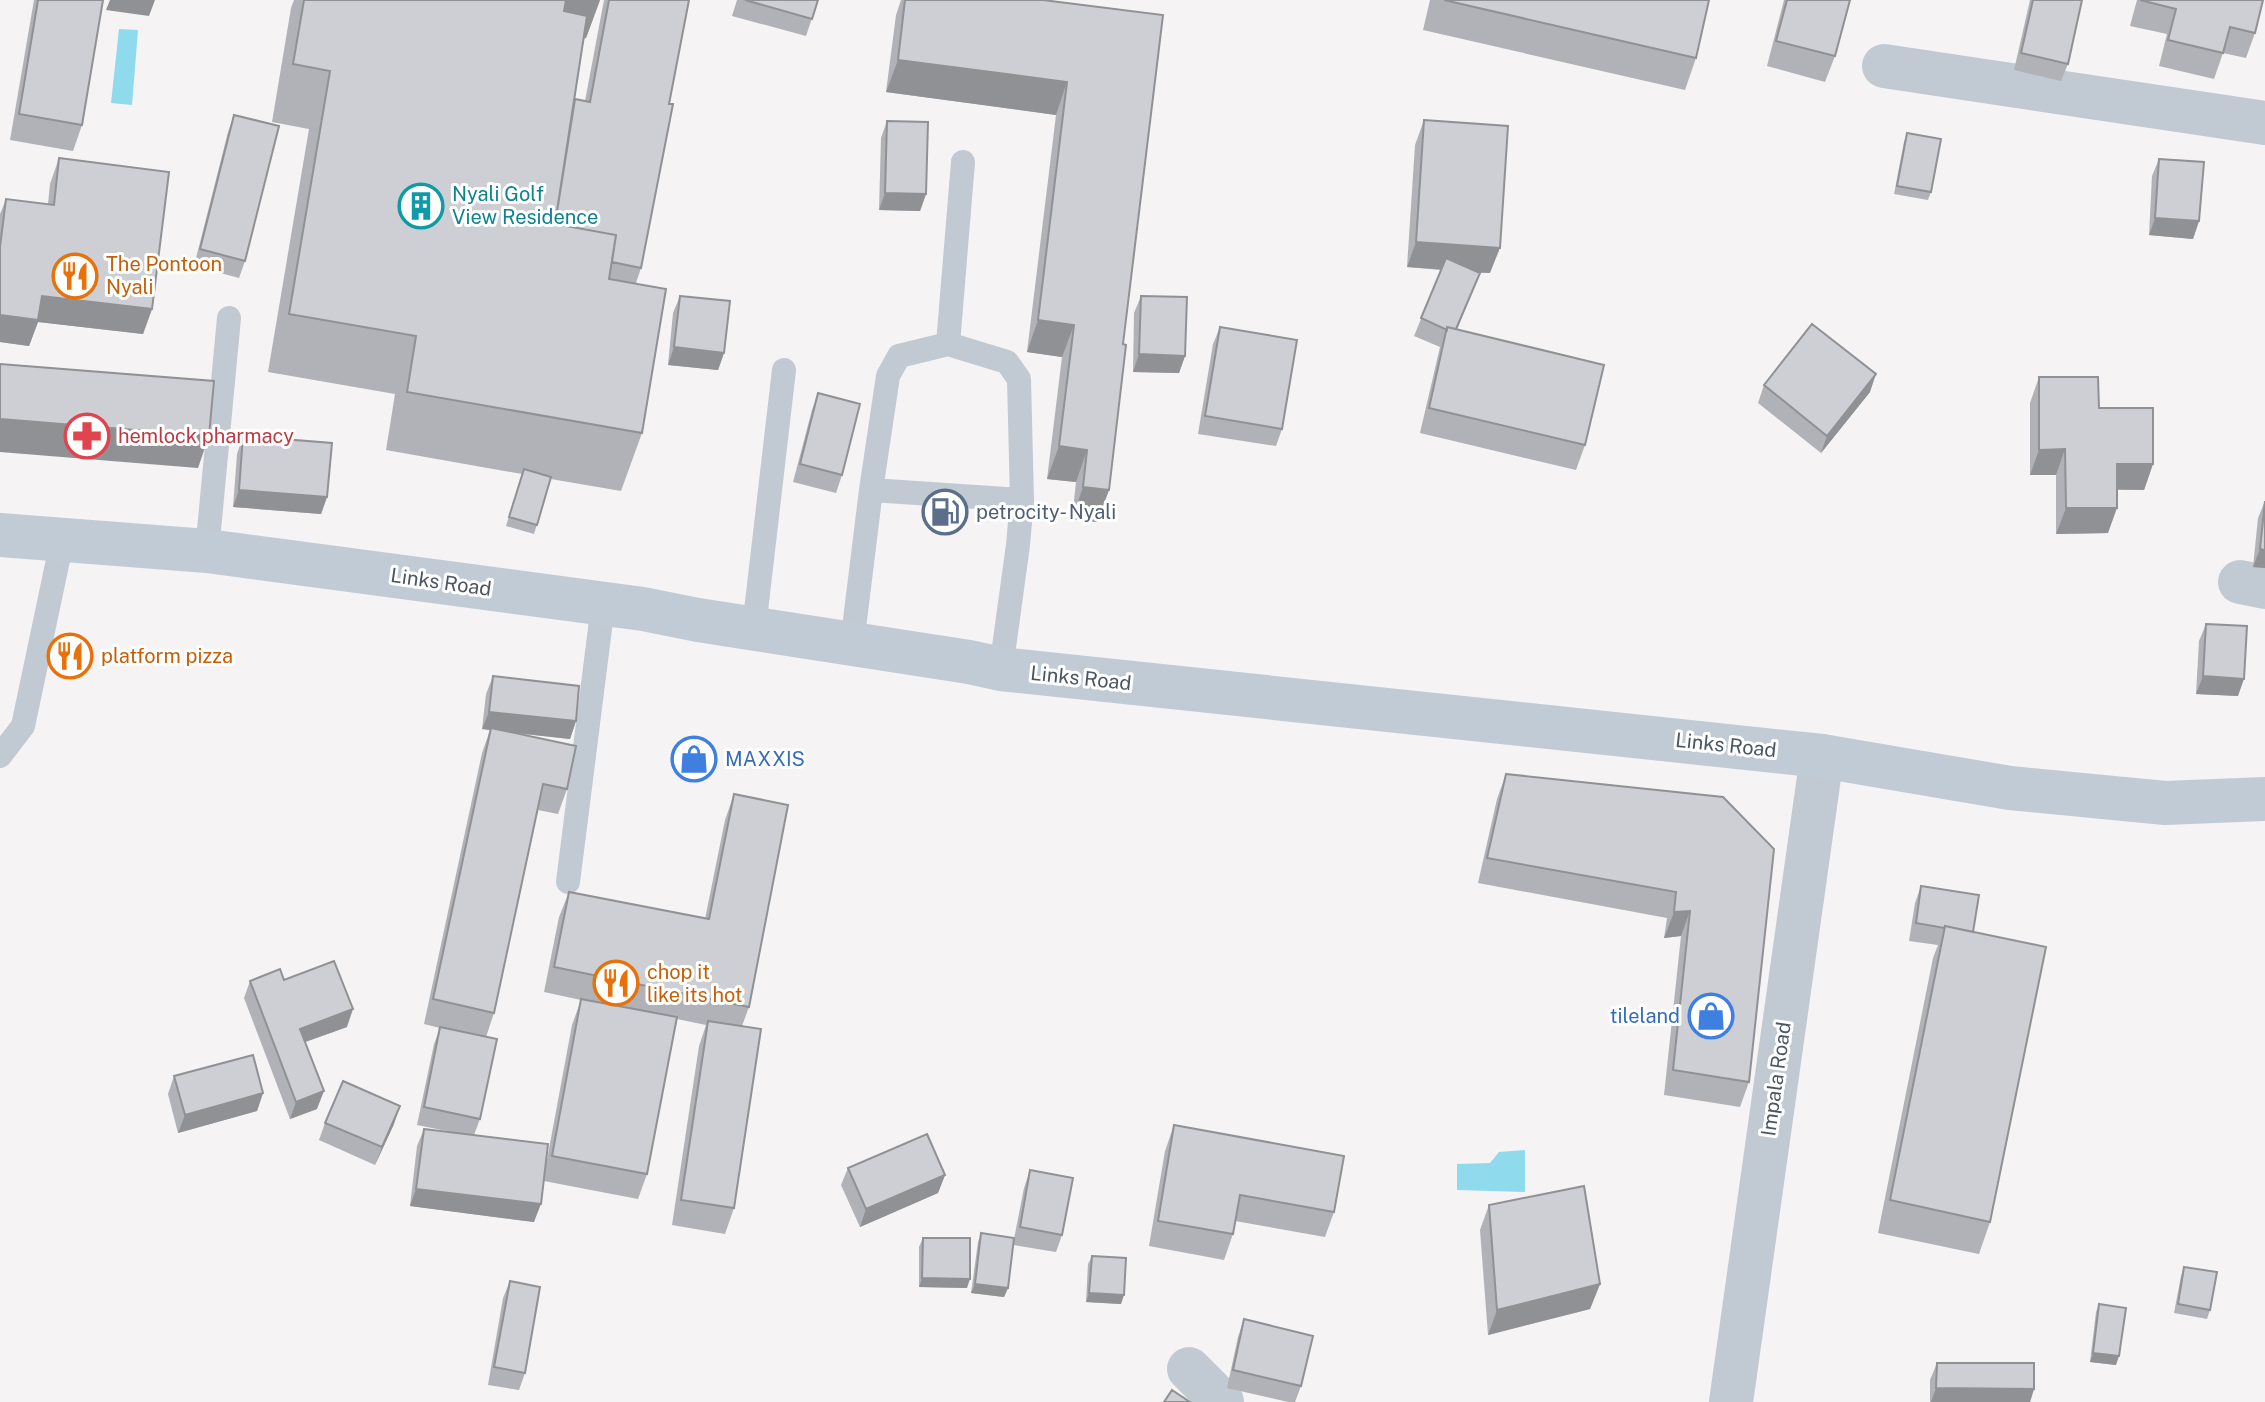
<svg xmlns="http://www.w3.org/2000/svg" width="2265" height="1402" font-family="'Public Sans',sans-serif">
<rect width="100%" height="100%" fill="#f5f3f3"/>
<path fill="#90daee" d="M 119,29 L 138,30 L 132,105 L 111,103 Z
M 1525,1150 L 1525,1192 L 1457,1190 L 1457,1164 L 1490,1163 L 1499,1152 Z"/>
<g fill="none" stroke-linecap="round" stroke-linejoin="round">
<path stroke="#c1cad2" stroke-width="24" d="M 948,344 L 1007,362 L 1019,379 L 1022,500
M 871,490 L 1022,500 L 1018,545 L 1001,669
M 207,551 L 229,318
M 754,628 L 784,370
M 852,644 L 871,490 L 888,376 L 899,356 L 948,344 L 963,162
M 0,756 L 23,726 L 62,541
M 568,882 L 603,605"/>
<path stroke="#c1cad2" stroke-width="44" d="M 1884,66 L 2265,123
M 2240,582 L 2265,587
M 1189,1369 L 1222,1402
M 1731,1402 L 1822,756"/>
<path stroke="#c1cbd6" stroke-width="44" d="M 0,535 L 207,551 L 643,609 L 698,620 L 969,662 L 1001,669 L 1822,756 L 2010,788 L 2165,803 L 2265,799"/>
</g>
<path fill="#b0b2b7" d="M 34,0 L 103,0 L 82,125 L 73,151 L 10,140 Z
M 294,0 L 600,0 L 586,38 L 584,39 L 574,104 L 585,101 L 604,0 L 689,0 L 669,104 L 641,268 L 636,283 L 642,433 L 621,491 L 551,479 L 534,534 L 506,526 L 522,474 L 386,450 L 395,394 L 268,372 L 309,129 L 272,122 L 291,8 Z
M 737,0 L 818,0 L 806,36 L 732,16 Z
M 901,0 L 1043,0 L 1163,15 L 1123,344 L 1109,490 L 1097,522 L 1072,519 L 1076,482 L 1047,479 L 1062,357 L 1027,352 L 1056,115 L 886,92 L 896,15 Z
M 1430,0 L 1709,0 L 1696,58 L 1685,90 L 1423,30 Z
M 1784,0 L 1850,0 L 1835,56 L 1825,82 L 1767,66 Z
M 2030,0 L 2082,0 L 2068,64 L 2061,81 L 2014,70 Z
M 2137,0 L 2263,0 L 2255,33 L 2246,58 L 2223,53 L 2214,79 L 2159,66 L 2167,34 L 2130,26 Z
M 234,115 L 245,261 L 239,278 L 194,266 L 228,132 Z
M 1424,120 L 1490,273 L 1479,273 L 1457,330 L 1585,445 L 1576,470 L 1420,433 L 1440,347 L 1414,336 L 1441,270 L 1407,267 L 1415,145 Z
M 887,121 L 926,194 L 920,211 L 879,210 L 881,138 Z
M 1907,133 L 1931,192 L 1928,200 L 1894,194 L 1904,142 Z
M 59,158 L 152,309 L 143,334 L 38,322 L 29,346 L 0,342 L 0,214 L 6,199 L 48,204 L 50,184 Z
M 2159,159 L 2199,221 L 2193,239 L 2149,235 L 2152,176 Z
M 680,296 L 724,353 L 718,370 L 668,365 L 673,313 Z
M 1141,296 L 1185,356 L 1179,373 L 1133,372 L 1134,313 Z
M 1220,327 L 1282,429 L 1276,446 L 1198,434 L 1213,344 Z
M 2039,377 L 2099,408 L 2153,464 L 2144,490 L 2117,490 L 2108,533 L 2056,534 L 2056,475 L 2030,475 L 2030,403 Z
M 1764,385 L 1870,392 L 1821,453 L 1758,403 Z
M 818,393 L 842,475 L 836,493 L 793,482 L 812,410 Z
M 243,436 L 327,497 L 321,514 L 233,507 L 237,454 Z
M 2265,501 L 2265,568 L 2253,567 L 2258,518 Z
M 2206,624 L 2238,696 L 2196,694 L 2199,641 Z
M 493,676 L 576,721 L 570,739 L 514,733 L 567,789 L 558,814 L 538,810 L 494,1013 L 486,1037 L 480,1119 L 474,1135 L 546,1165 L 572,1025 L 581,1000 L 544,992 L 559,917 L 569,892 L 705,919 L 725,820 L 734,794 L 749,1007 L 742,1026 L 734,1208 L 725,1234 L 672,1225 L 699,1046 L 706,1025 L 677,1019 L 647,1174 L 638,1199 L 544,1181 L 534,1222 L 410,1206 L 417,1146 L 424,1129 L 457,1133 L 417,1125 L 434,1044 L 440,1028 L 424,1024 L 482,753 L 490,730 L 482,729 L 486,694 Z
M 1506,774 L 1723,797 L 1749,1082 L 1740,1107 L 1664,1095 L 1681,936 L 1664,938 L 1667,918 L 1478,883 L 1497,799 Z
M 1921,886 L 1973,932 L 1990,1222 L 1979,1254 L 1878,1233 L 1933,958 L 1938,945 L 1909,941 L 1915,903 Z
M 284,980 L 347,1027 L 305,1042 L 317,1109 L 290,1119 L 244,998 L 250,981 Z
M 174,1076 L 263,1093 L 257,1111 L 178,1133 L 168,1094 Z
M 325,1123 L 394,1124 L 375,1165 L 319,1140 Z
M 1174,1125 L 1334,1212 L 1325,1237 L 1235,1221 L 1233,1234 L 1224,1260 L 1149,1246 L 1165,1151 Z
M 848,1168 L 945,1175 L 938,1193 L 860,1227 L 841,1185 Z
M 1030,1170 L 1062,1235 L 1056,1252 L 1013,1245 L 1008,1288 L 1004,1297 L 971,1293 L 978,1242 L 981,1233 L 1013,1244 L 1024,1188 Z
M 1489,1205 L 1600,1284 L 1590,1309 L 1488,1335 L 1480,1230 Z
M 923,1238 L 967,1288 L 919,1287 L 919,1247 Z
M 1092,1256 L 1121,1304 L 1086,1302 L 1088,1264 Z
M 2184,1267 L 2210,1310 L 2207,1319 L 2174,1313 L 2181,1276 Z
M 510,1281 L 525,1373 L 519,1390 L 488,1385 L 503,1298 Z
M 2099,1304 L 2116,1365 L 2090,1362 L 2096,1312 Z
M 1244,1319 L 1301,1386 L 1295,1402 L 1288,1402 L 1227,1388 L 1238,1337 Z
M 1937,1363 L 2034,1389 L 2030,1402 L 1930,1402 L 1930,1380 Z"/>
<path fill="#909195" d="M 110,0 L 155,0 L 149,16 L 106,10 Z
M 562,0 L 600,0 L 586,38 L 547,41 Z
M 898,60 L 1067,82 L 1056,115 L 886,92 Z
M 885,193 L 926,194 L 920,211 L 879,210 Z
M 2155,218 L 2199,221 L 2193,239 L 2149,235 Z
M 1416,242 L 1500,248 L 1490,273 L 1407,267 Z
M 42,296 L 152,309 L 143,334 L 38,322 L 29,346 L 0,342 L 0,315 Z
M 1038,320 L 1074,325 L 1062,357 L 1027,352 Z
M 674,347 L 724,353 L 718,370 L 668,365 Z
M 1139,354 L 1185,356 L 1179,373 L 1133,372 Z
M 1876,374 L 1870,392 L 1821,453 L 1827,436 Z
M 0,419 L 209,436 L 198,468 L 0,452 Z
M 1059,446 L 1087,450 L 1076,482 L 1047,479 Z
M 2065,449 L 2056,475 L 2030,475 L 2039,450 Z
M 2117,464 L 2153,464 L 2144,490 L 2108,489 Z
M 1083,487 L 1109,490 L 1097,522 L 1072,519 Z
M 239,490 L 327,497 L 321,514 L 233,507 Z
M 2066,508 L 2117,508 L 2108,533 L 2056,534 Z
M 2260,549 L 2265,550 L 2265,568 L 2253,567 Z
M 2203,676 L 2244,679 L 2238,696 L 2196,694 Z
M 489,712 L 576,721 L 570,739 L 482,729 Z
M 1690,911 L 1681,936 L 1664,938 L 1674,912 Z
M 353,1009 L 347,1027 L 294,1046 L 300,1029 Z
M 324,1091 L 317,1109 L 290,1119 L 296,1102 Z
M 263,1093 L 257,1111 L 178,1133 L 185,1115 Z
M 400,1106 L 394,1124 L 375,1165 L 382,1147 Z
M 945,1175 L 938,1193 L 860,1227 L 866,1209 Z
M 416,1189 L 541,1204 L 534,1222 L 410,1206 Z
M 922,1278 L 970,1279 L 967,1288 L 919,1287 Z
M 975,1284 L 1008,1288 L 1004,1297 L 971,1293 Z
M 1600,1284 L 1590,1309 L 1488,1335 L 1497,1310 Z
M 1089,1293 L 1124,1295 L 1121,1304 L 1086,1302 Z
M 2093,1353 L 2119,1356 L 2116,1365 L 2090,1362 Z
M 1936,1388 L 2034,1389 L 2030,1402 L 1931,1402 Z"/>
<path fill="#cdcfd5" stroke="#909195" stroke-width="2" d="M 38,0 L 103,0 L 82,125 L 19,114 Z
M 304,0 L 566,0 L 564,11 L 587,16 L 555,224 L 616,235 L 609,279 L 666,289 L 642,433 L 407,392 L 416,336 L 289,314 L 330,71 L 293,64 Z
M 609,0 L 689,0 L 669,104 L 673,104 L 641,268 L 612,262 L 616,235 L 555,224 L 575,99 L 590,102 Z
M 745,0 L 818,0 L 812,19 Z
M 905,0 L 1043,0 L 1163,15 L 1123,344 L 1126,345 L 1109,490 L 1083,487 L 1087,450 L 1059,446 L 1074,325 L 1038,320 L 1067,82 L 898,60 Z
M 1444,0 L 1709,0 L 1696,58 Z
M 1787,0 L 1850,0 L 1835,56 L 1776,41 Z
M 2033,0 L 2082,0 L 2068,64 L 2021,53 Z
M 2140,0 L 2263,0 L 2255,33 L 2230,27 L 2223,53 L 2168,40 L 2176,9 Z
M 234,115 L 279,126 L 245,261 L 200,249 Z
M 1424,120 L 1508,126 L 1500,248 L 1416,242 Z
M 887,121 L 928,122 L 926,194 L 885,193 Z
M 1907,133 L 1941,139 L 1931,192 L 1897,186 Z
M 59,158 L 169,172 L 152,309 L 42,296 L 38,320 L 0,315 L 0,247 L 6,199 L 54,205 Z
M 2159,159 L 2204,162 L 2199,221 L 2155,218 Z
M 1446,258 L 1480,273 L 1456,329 L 1447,327 L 1447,330 L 1421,318 Z
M 680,296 L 730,301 L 724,353 L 674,347 Z
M 1141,296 L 1187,297 L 1185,356 L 1139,354 Z
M 1812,324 L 1876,374 L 1827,436 L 1764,385 Z
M 1220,327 L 1297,340 L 1282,429 L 1205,416 Z
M 1447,327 L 1604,365 L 1585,445 L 1429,408 Z
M 0,364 L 214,381 L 209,436 L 0,419 Z
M 2039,377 L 2098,377 L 2099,408 L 2153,408 L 2153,464 L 2117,464 L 2117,508 L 2066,508 L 2065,449 L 2039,450 Z
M 818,393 L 860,404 L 842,475 L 800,464 Z
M 243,436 L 332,443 L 327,497 L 239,490 Z
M 524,469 L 551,477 L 537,525 L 509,517 Z
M 2265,501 L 2265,550 L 2260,549 Z
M 2206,624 L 2247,626 L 2244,679 L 2203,676 Z
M 493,676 L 579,686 L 576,721 L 489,712 Z
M 491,728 L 576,746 L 567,789 L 543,784 L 494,1013 L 433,999 Z
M 1506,774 L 1723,797 L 1774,849 L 1749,1082 L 1673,1070 L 1690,911 L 1674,912 L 1676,892 L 1487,858 Z
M 734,794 L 788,805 L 749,1007 L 554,967 L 569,892 L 709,919 Z
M 1921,886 L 1979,895 L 1973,932 L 1945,926 L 1944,928 L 1916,923 Z
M 1945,926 L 2046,947 L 1990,1222 L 1890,1200 Z
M 334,961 L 353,1009 L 300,1029 L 324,1091 L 296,1102 L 250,981 L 280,969 L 284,980 Z
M 581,999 L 677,1017 L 647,1174 L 552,1156 Z
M 708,1021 L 761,1029 L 734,1208 L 681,1200 Z
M 440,1027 L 497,1039 L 480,1119 L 424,1107 Z
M 253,1055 L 263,1093 L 185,1115 L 174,1076 Z
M 343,1081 L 400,1106 L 382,1147 L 325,1123 Z
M 1174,1125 L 1344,1156 L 1334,1212 L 1240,1195 L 1233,1234 L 1158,1221 Z
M 424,1129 L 548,1144 L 541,1204 L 416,1189 Z
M 927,1134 L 945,1175 L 866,1209 L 848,1168 Z
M 1030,1170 L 1073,1178 L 1062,1235 L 1020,1227 Z
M 1584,1186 L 1600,1284 L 1497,1310 L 1489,1205 Z
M 981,1233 L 1014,1238 L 1008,1288 L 975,1284 Z
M 923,1238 L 970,1238 L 970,1279 L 922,1278 Z
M 1092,1256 L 1126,1258 L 1124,1295 L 1089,1293 Z
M 2184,1267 L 2217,1272 L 2210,1310 L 2178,1304 Z
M 510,1281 L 540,1287 L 525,1373 L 494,1367 Z
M 2099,1304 L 2126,1308 L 2119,1356 L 2093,1353 Z
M 1244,1319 L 1313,1336 L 1301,1386 L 1233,1370 Z
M 1937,1363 L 2034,1363 L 2034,1389 L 1936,1388 Z
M 1172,1390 L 1190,1402 L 1164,1402 Z"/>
<defs>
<g id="building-ring" transform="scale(2.3)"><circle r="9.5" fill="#fff" stroke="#0f9aa8" stroke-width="1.5"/><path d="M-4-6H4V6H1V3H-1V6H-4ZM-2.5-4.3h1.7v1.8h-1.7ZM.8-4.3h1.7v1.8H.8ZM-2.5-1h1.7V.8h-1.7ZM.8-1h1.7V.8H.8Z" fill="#0f9aa8"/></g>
<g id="restaurant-ring" transform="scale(2.3)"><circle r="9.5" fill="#fff" stroke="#e8710a" stroke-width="1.5"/><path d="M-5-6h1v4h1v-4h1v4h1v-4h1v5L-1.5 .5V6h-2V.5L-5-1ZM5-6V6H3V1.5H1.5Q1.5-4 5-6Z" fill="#e8710a"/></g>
<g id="pharmacy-ring" transform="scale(2.3)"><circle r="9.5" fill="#fff" stroke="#e0444e" stroke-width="1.5"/><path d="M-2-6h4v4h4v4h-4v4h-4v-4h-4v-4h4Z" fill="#e0444e"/></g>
<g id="fuel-ring" transform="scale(2.3)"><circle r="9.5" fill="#fff" stroke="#5c6f8a" stroke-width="1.5"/><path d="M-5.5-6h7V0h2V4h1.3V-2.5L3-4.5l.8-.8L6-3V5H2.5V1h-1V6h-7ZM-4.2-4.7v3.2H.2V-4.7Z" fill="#5c6f8a"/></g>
<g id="shop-ring" transform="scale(2.3)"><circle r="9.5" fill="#fff" stroke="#3f7fe0" stroke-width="1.5"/><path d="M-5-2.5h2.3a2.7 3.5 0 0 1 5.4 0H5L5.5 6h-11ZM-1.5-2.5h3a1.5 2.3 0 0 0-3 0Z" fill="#3f7fe0"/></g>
</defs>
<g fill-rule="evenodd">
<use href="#building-ring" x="421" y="206"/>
<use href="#restaurant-ring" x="75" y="276"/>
<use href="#pharmacy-ring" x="87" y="436"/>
<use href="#fuel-ring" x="945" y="512"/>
<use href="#restaurant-ring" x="70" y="656"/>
<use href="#shop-ring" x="694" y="759"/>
<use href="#restaurant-ring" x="616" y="983"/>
<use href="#shop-ring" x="1711" y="1016"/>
</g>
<g text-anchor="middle" stroke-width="6" stroke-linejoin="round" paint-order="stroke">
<g font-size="20" fill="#0d838f" stroke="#fff" text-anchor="start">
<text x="452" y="201">Nyali Golf<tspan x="452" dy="23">View Residence</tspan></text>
</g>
<g font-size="20" fill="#c56008" stroke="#fff" text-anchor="start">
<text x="106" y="271">The Pontoon<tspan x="106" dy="23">Nyali</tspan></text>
<text x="101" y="663">platform pizza</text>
<text x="647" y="979">chop it<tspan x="647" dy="23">like its hot</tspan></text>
</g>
<g font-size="20" fill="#be3a42" stroke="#fff" text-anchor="start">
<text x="118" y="443">hemlock pharmacy</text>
</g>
<g font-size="20" fill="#4e5e75" stroke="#fff" text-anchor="start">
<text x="976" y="519">petrocity- Nyali</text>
</g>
<g font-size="20" fill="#4a5661" stroke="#fff">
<text transform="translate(441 582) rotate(8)" y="7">Links Road</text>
<text transform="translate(1081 678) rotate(6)" y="7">Links Road</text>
<text transform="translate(1726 745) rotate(6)" y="7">Links Road</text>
<text transform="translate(1776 1079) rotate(-82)" y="7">Impala Road</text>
</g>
<g font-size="20" fill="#366cbe" stroke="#fff" text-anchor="start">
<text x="725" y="766">MAXXIS</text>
<text x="1680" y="1023" text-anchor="end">tileland</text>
</g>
</g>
</svg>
